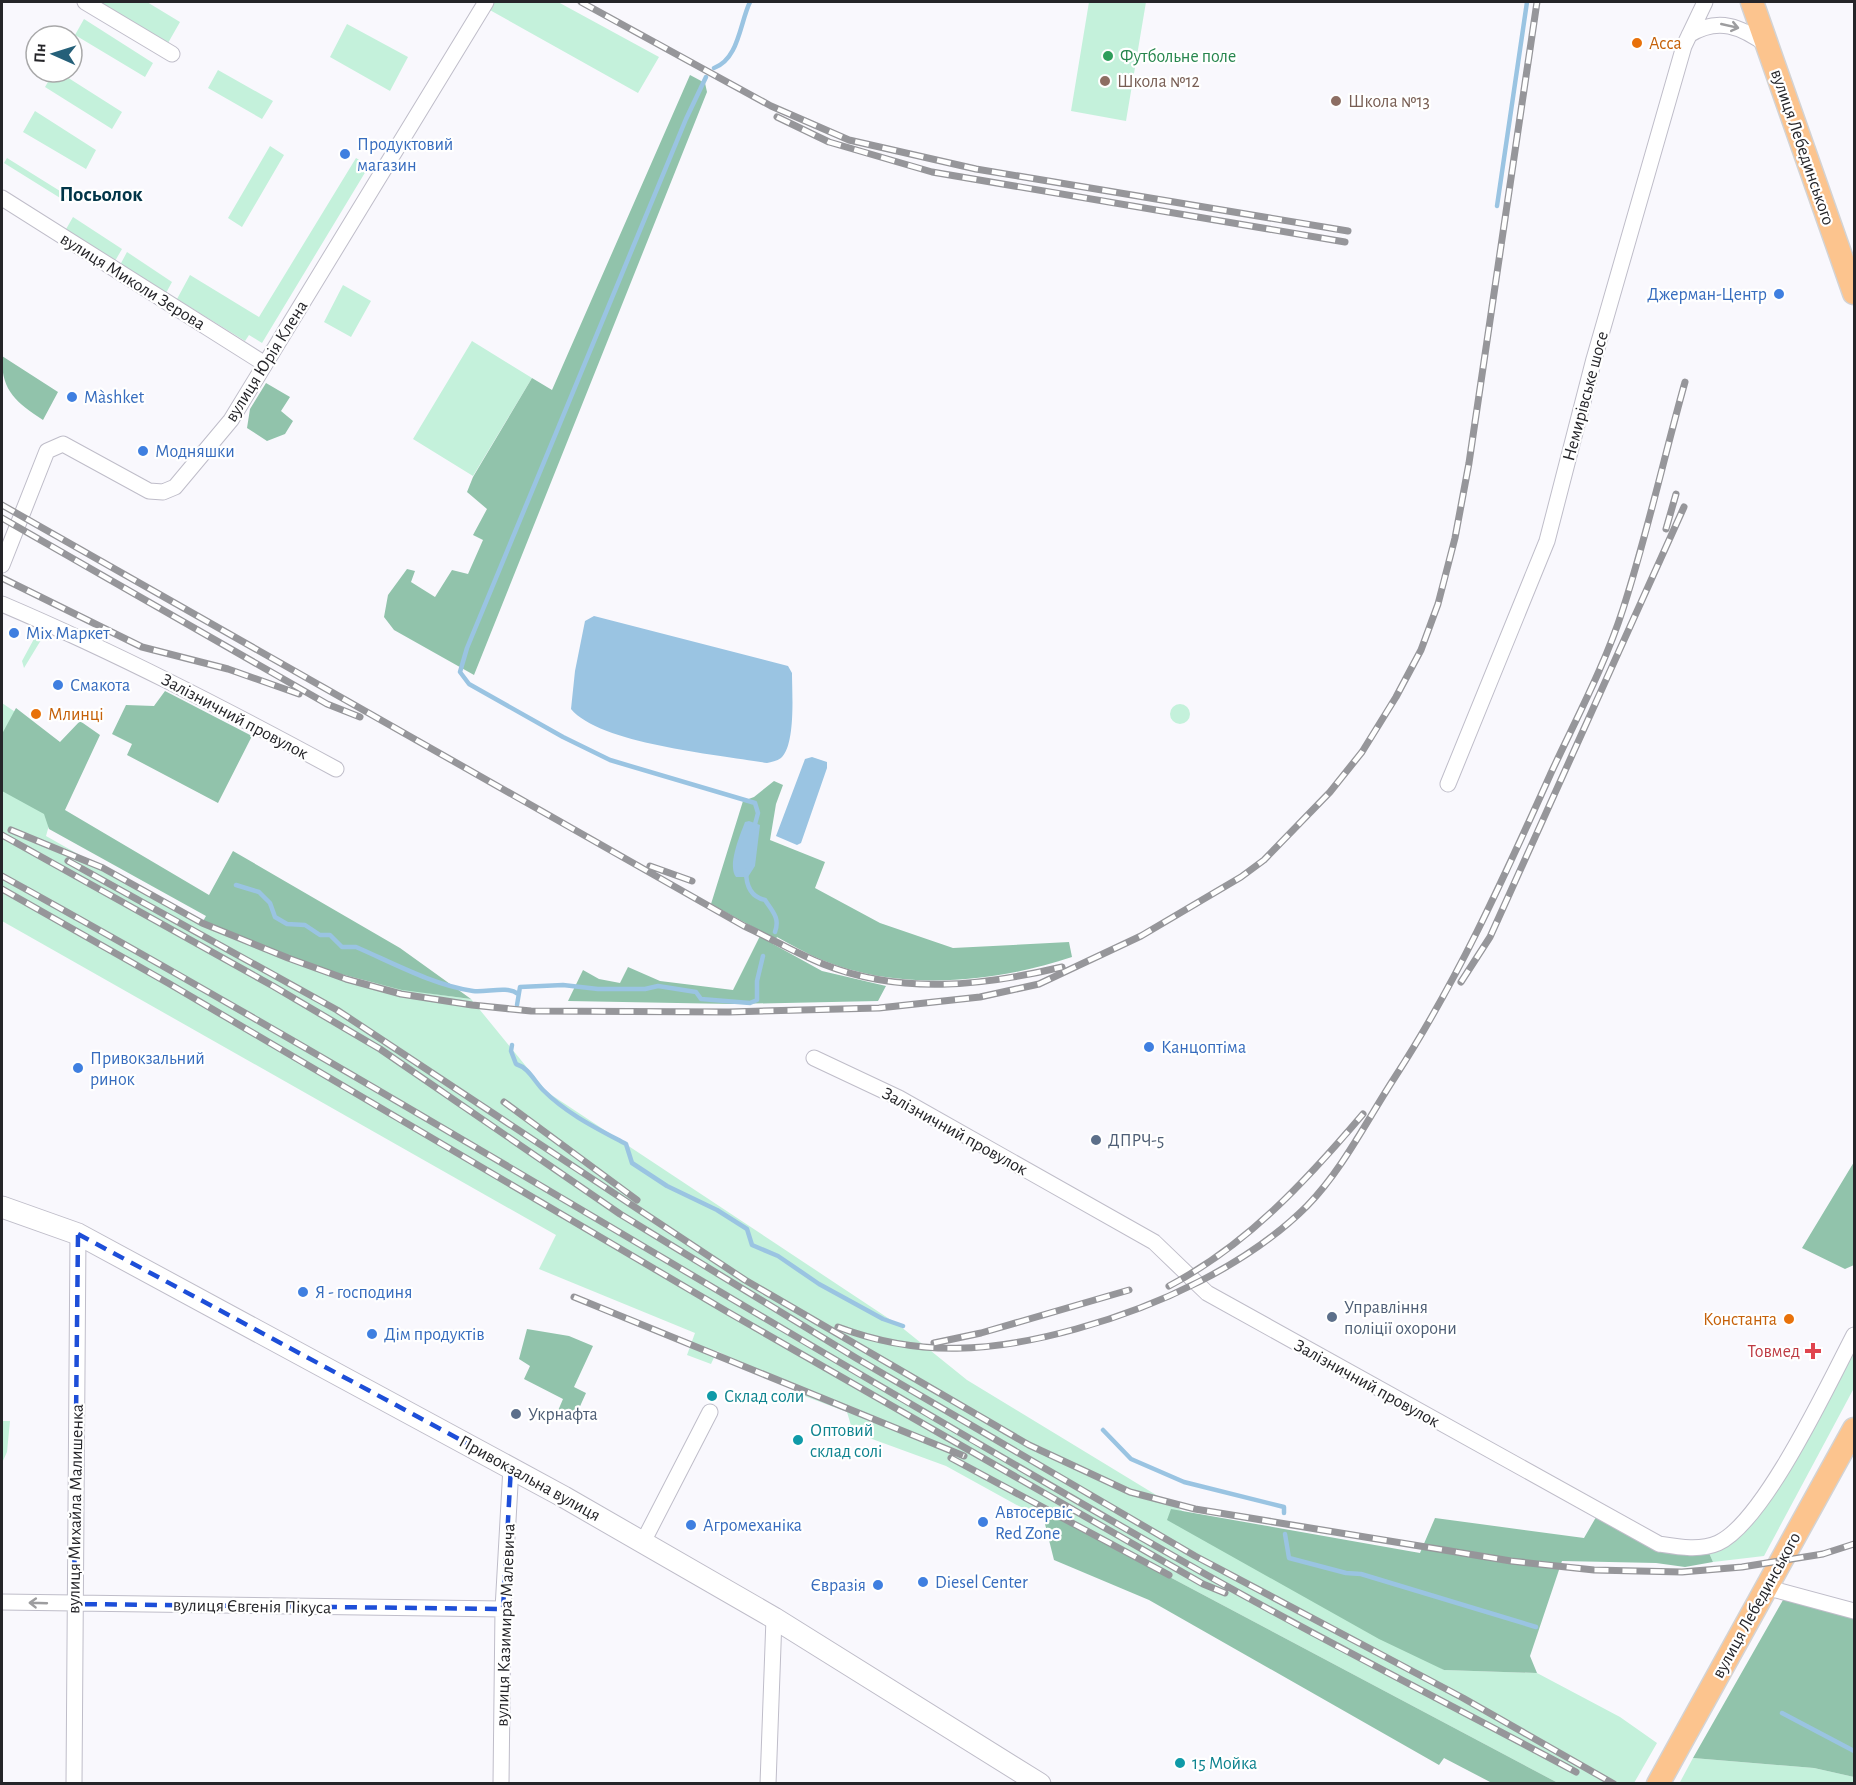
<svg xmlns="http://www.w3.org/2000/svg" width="1856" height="1785" font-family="'Alegreya Sans',sans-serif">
<rect width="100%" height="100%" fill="#f9f8fd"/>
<path fill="#c4f1db" d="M 99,2 L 147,2 L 180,22 L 168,43 Z
M 492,2 L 558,2 L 659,57 L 638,93 L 488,9 Z
M 1089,2 L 1146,2 L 1126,121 L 1071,111 Z
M 84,19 L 153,63 L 145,77 L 75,35 Z
M 347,24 L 408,57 L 390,91 L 330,57 Z
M 218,70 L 273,101 L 262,119 L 208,88 Z
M 54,72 L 59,72 L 122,112 L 112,129 L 45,87 Z
M 35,111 L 96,150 L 86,169 L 23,132 Z
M 270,146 L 284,155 L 242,227 L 228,218 Z
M 7,158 L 68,196 L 65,201 L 4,163 Z
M 356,158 L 369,166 L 262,343 L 249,335 L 245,341 L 177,299 L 190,275 L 259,317 Z
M 73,217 L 122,249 L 115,261 L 65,231 Z
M 127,252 L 172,282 L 166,293 L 120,265 Z
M 343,285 L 371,301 L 351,337 L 324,322 Z
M 472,341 L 532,378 L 473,476 L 413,439 Z
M 35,637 L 41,640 L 24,668 L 22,661 Z
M 2,703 L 24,718 L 53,811 L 46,836 C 130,883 214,934 306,965 C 360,982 416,992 471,999 L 547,1092 L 900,1326 L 967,1380 L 1444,1670 L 1537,1673 L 1620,1717 L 1657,1743 L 1634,1783 L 1558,1783 L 1049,1513 L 1044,1520 L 946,1466 L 853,1432 L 847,1412 L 807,1397 L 717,1351 L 711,1364 L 687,1355 L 695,1333 L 539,1269 L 556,1235 L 2,921 Z
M1170 714a10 10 0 1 1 20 0a10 10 0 1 1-20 0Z
M 1846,1351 L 1854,1355 L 1854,1388 L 1764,1556 L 1713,1562 L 1706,1546 L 1745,1524 Z
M 2,1421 L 10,1421 L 7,1452 L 2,1463 Z
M 1693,1758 L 1814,1768 L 1854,1777 L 1854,1784 L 1679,1784 Z"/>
<path fill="#91c3ab" d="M 690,75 L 705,83 L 707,92 L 474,675 L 394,630 L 384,617 L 388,595 L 407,569 L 415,571 L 411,582 L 435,597 L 452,570 L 468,574 L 483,540 L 473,535 L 487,509 L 467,492 L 473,477 L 532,378 L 552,390 Z
M 2,356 L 58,392 L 43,420 C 16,402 1,391 2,356 Z
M 266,383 L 290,397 L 281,411 L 293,421 L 285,434 L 267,441 L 247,428 L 250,409 Z
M 165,691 L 252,736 L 218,803 L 127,755 L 132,744 L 112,734 L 126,705 L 154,706 Z
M 16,708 L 60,742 L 80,721 L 100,735 L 65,810 L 209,895 L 233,851 L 400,948 L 471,999 L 402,990 L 306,965 L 202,923 L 206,916 L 49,829 L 44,814 L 2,791 L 2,734 Z
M 774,781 L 783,785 L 776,804 L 770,840 L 825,862 L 815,888 L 880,923 L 953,948 L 1069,942 L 1072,957 C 994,983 900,992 822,960 C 807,954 792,945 777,937 L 773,944 L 822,971 L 886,986 L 878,1001 L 732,1004 L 568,1001 L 583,970 L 599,979 L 620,983 L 628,967 L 660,981 L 733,990 L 762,932 L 711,904 L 743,801 L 754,797 Z
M 1854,1162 L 1854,1265 L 1845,1269 L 1802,1248 Z
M 527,1329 L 569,1336 L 593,1346 L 574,1387 L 586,1393 L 577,1413 L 568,1418 L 557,1413 L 563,1399 L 524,1379 L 530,1366 L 519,1359 Z
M 1171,1509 L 1420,1553 L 1435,1518 L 1584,1538 L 1599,1512 L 1639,1535 L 1706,1546 L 1713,1562 L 1685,1567 L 1656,1563 L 1562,1561 L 1530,1656 L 1537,1673 L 1444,1670 L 1379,1639 L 1167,1520 Z
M 1049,1513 L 1558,1783 L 1492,1783 L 1444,1758 L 1439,1765 L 1149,1600 L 1054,1560 L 1044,1520 Z
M 1787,1593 L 1854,1611 L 1854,1777 L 1814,1768 L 1693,1758 Z"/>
<path fill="#9ac4e2" d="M 594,616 L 788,666 L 792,673 C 792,692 796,745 781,758 C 777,761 771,762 767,763 C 720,755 600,744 571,709 L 575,671 L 585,621 Z
M 812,757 L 827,762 L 827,768 L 801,843 L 797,845 L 776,836 L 805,759 Z
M 749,821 L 760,825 L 755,866 L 748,877 L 736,877 C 727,866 740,835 745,822 Z"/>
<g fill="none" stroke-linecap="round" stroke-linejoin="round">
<path stroke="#9ac4e2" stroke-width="4.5" d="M 714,68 C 739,59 740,22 750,2
M 706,77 L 686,119 L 467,648 L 460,672 L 469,684 L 563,737 L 610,760 L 755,803 L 758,813 L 754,828
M 1497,206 L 1527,2
M 746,871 C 746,886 751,897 765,900 C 773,912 780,918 775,932
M 236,885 L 259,892 L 270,903 L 275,917 L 287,924 L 305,925 L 320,935 L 330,935 L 342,947 L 356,947 C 393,963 433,985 473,991 C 486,993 507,985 518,994
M 517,1005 L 520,987 L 563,985 L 598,989 L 645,989 L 658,986 L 696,992 L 701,999 L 750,1003 L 757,1000 L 757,981 L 763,956
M 512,1045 L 511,1051 L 516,1064 C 529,1068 534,1081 543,1090 C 567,1114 596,1128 626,1144 L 632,1163 L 667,1186 L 717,1210 L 747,1229 L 752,1245 L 778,1256 L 819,1284 L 883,1319 L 903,1326
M 1103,1430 L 1131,1459 L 1184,1482 L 1284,1507 L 1284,1513
M 1285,1534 L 1289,1558 L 1346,1573 L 1361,1574 L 1536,1627
M 1782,1713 L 1854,1751"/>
<g stroke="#bfbdc9" stroke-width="17">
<path id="street" d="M 85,2 L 172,54
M 1689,35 C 1718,17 1741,26 1768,46
M 2,198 L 265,364
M 2,565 L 47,451 L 63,444 L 149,491 L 163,492 L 175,487 L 231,420 L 486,2
M 2,604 C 117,653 227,710 336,769
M 1448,784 L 1547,541 L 1594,359 L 1684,46 L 1705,2
M 814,1058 L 899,1098 L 1154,1242 L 1207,1293 L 1659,1544 C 1678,1547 1700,1551 1718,1543 C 1764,1522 1829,1383 1854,1335
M 643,1542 L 710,1412
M 1765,1587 L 1854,1611
M 2,1602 L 503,1609
M 74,1784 L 78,1234
M 501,1784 L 503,1609 L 511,1467
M 768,1784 L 774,1618"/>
</g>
<g stroke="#bfbdc9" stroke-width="23">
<path id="secondary" d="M 2,1207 L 78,1234 L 564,1497 L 774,1618 L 1040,1784"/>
</g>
<g stroke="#d3d3d4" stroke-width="25">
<path id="primary" d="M 1752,2 L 1854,293
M 1658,1784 L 1854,1429"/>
</g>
<use href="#street" stroke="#fff" stroke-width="15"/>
<use href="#secondary" stroke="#fff" stroke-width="21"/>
<use href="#primary" stroke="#fcc48e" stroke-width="22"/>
<g stroke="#96969a" stroke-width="7">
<path id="rail" d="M 581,2 L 771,106 L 849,140 L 976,169 L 1348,231
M 777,117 L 829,142 L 932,172 L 1345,242
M 2,505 L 744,926 C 770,938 796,953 823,964 C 901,995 982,986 1062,967
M 2,518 L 327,704 L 360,717
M 1666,529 L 1676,494
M 2,578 L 142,647 L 228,669 L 299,694
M 11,830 L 103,868 L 202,923 L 288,958 L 346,979 L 401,994 L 472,1005 L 531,1011 L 729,1012 L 879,1008 L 980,997 L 1039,984 L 1141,936 L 1241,877 L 1264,860 L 1330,792 L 1362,752 L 1396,697 L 1421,650 L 1438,604 L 1455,538 L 1469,463 L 1537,2
M 2,835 L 273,986 L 380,1049 L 620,1214 L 856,1358 L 1195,1556 L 1463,1698 L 1614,1784
M 68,861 L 337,1010 L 745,1280 L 1029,1445 L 1130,1492 L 1195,1509 L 1511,1561 L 1594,1570 L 1682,1572 L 1742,1567 L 1823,1554 L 1854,1544
M 650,866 L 692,881
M 2,876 C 403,1097 792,1340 1191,1566 C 1317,1638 1448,1703 1576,1772
M 2,889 L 168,983 L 726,1311 L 1203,1584 L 1225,1593
M 1461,982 L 1490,937 L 1684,507
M 504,1102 L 637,1200
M 1169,1286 C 1247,1245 1306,1181 1363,1114
M 574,1297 L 964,1456
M 838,1327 C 920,1358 993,1352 1076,1329 C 1156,1307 1247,1266 1307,1206 C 1343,1169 1367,1120 1395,1077 C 1458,980 1504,877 1551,773 C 1576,719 1605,665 1623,609 C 1647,535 1664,457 1685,382
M 934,1343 L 981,1333 L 1129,1290
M 951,1458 L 1169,1575"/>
</g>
<use href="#rail" stroke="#fff" stroke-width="4.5" stroke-dasharray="14" stroke-linecap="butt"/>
</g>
<defs><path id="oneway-shaft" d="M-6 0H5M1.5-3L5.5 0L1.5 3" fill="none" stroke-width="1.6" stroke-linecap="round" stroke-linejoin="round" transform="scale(1.5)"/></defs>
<g stroke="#9d9d9f">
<use href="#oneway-shaft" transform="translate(1730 26) rotate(13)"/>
<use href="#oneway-shaft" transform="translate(38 1603) rotate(-178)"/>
</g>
<path fill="none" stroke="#1d4ed8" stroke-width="4.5" stroke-dasharray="12 8" stroke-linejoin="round" d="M 78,1234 L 511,1467 L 503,1609 L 74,1604 Z"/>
<g fill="#e8710a" stroke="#fff" stroke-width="2">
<circle cx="1637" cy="43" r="6"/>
<circle cx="36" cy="714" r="6"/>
<circle cx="1789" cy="1319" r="6"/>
</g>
<circle fill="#2e9e5b" stroke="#fff" stroke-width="2" cx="1108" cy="56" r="6"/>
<g fill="#8d6e63" stroke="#fff" stroke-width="2">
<circle cx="1105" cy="81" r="6"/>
<circle cx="1336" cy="101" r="6"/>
</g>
<g fill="#3f7fe0" stroke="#fff" stroke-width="2">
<circle cx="345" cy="154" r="6"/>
<circle cx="1779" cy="294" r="6"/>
<circle cx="72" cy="397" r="6"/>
<circle cx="143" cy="451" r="6"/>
<circle cx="14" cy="633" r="6"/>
<circle cx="58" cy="685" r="6"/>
<circle cx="1149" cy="1047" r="6"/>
<circle cx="78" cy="1068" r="6"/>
<circle cx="303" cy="1292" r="6"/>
<circle cx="372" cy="1334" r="6"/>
<circle cx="983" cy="1522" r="6"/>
<circle cx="691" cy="1525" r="6"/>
<circle cx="923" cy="1582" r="6"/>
<circle cx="878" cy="1585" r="6"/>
</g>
<g fill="#5c6f8a" stroke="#fff" stroke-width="2">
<circle cx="1096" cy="1140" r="6"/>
<circle cx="1332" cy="1317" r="6"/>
<circle cx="516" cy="1414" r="6"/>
</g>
<path fill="#e0444e" stroke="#fff" stroke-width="2" d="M1810 1342h6v6h6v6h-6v6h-6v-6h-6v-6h6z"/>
<g fill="#0f9aa8" stroke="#fff" stroke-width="2">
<circle cx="712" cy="1396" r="6"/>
<circle cx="798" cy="1440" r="6"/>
<circle cx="1180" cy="1763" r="6"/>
</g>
<g text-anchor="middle" stroke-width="4.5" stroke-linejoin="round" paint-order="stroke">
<g font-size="18" fill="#c56008" stroke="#fff" text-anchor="start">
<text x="1649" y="49">Асса</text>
<text x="48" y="720">Млинці</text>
<text x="1777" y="1325" text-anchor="end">Константа</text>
</g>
<g font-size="18" fill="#27864d" stroke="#fff" text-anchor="start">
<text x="1120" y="62">Футбольне поле</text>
</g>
<g font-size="18" fill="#785e54" stroke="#fff" text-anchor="start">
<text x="1117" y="87">Школа №12</text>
<text x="1348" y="107">Школа №13</text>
</g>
<g font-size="18" fill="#366cbe" stroke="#fff" text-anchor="start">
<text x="357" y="150">Продуктовий<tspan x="357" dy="21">магазин</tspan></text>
<text x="1767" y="300" text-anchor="end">Джерман-Центр</text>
<text x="84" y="403">Màshket</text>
<text x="155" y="457">Модняшки</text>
<text x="26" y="639">Mix Маркет</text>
<text x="70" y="691">Смакота</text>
<text x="1161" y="1053">Канцоптіма</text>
<text x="90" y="1064">Привокзальний<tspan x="90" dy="21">ринок</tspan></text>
<text x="315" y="1298">Я - господиня</text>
<text x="384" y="1340">Дім продуктів</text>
<text x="995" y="1518">Автосервіс<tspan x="995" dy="21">Red Zone</tspan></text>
<text x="703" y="1531">Агромеханіка</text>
<text x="935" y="1588">Diesel Center</text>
<text x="866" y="1591" text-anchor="end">Євразія</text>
</g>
<g font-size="18" fill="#252529" stroke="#fff">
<text transform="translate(1803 147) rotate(71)" y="6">вулиця Лебединського</text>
<text transform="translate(133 281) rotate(32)" y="6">вулиця Миколи Зерова</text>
<text transform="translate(266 361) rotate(-58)" y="6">вулиця Юрія Клена</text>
<text transform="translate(1585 396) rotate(-75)" y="6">Немирівське шосе</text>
<text transform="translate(235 716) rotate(28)" y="6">Залізничний провулок</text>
<text transform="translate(955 1131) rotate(29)" y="6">Залізничний провулок</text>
<text transform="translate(1367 1383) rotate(29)" y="6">Залізничний провулок</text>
<text transform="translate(530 1478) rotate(29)" y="6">Привокзальна вулиця</text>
<text transform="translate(75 1509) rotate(-89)" y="6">вулиця Михайла Малишенка</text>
<text transform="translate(1756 1605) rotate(-61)" y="6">вулиця Лебединського</text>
<text transform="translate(252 1606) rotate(1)" y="6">вулиця Євгенія Пікуса</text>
<text transform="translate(505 1625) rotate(-88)" y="6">вулиця Казимира Малевича</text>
</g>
<g font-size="18" fill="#4e5e75" stroke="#fff" text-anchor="start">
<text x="1108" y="1146">ДПРЧ-5</text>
<text x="1344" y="1313">Управління<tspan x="1344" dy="21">поліції охорони</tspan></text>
<text x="528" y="1420">Укрнафта</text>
</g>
<g font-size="18" fill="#be3a42" stroke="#fff" text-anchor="end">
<text x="1800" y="1357">Товмед</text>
</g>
<g font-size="18" fill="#0d838f" stroke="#fff" text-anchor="start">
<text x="724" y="1402">Склад соли</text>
<text x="810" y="1436">Оптовий<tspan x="810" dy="21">склад солі</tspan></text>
<text x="1192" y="1769">15 Мойка</text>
</g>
<g font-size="21" font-weight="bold" fill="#013548" stroke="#fff">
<text x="101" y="201">Посьолок</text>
</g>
</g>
<rect width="1856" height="1785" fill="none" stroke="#252529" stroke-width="6"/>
<g transform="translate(54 54) rotate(273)"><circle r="28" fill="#ffffff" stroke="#a8a8a9" stroke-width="1.5"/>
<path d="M0-4.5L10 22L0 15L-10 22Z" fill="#256079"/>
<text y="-9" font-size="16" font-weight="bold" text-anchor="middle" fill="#252529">Пн</text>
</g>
</svg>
